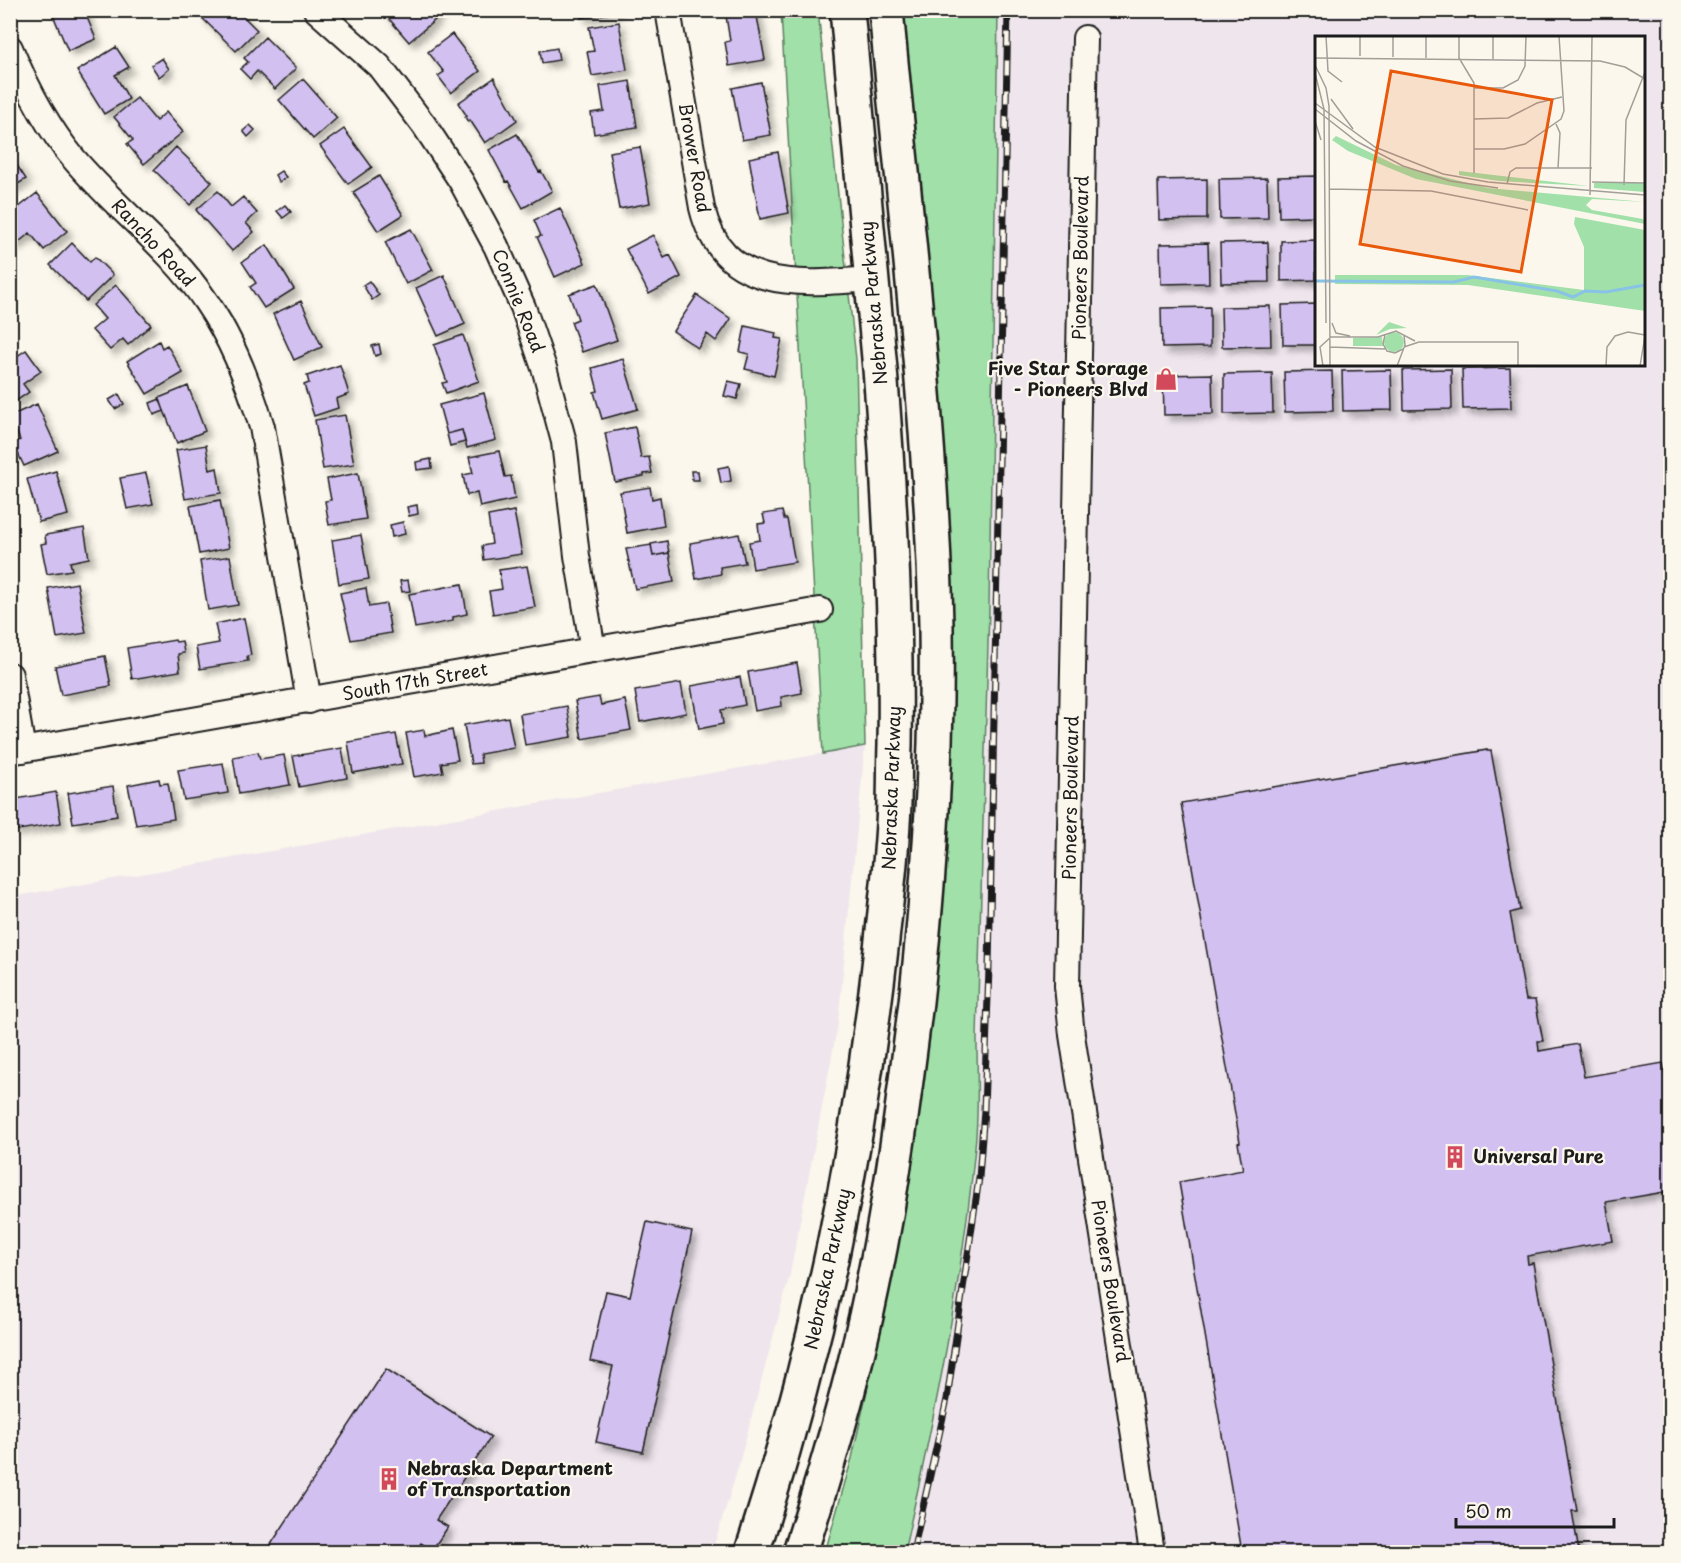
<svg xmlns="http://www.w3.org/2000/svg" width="1681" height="1563" font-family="'Playpen Sans',sans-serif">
<defs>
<filter id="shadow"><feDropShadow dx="5.5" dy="5.5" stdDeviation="3" flood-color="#0004"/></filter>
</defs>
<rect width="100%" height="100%" fill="#fbf7ec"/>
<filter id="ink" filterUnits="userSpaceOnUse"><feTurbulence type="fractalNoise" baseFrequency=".0167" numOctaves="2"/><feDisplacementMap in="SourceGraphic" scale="12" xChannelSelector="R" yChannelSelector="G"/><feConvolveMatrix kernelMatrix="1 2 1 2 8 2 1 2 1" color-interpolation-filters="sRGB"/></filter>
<g filter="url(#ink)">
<path fill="#efe6ed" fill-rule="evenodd" d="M 973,11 L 1670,11 L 1670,1552 L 888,1552 ZM 1316,38 L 1644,38 L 1644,364 L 1316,364 Z
M 865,746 L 838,1024 L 790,1274 L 736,1475 L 712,1552 L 11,1552 L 11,897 Z"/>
<path fill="#a1e1a9" stroke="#5e7e62" stroke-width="1.5" d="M 781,11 L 818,11 L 856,359 L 865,746 L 823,754 Z
M 900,11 L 998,11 L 989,608 L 977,1037 C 977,1074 979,1111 975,1147 C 962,1284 934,1419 904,1552 L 825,1552 L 852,1458 L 885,1310 L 906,1173 L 938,929 Z"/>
<path fill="#d2c0f0" stroke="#1c1c1c" stroke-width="1.5" filter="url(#shadow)" d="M 51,10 L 84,10 L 96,39 L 68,51 Z
M 205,10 L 237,10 L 257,30 L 236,51 L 200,16 Z
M 387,10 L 441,10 L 434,16 L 436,19 L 409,42 L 384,13 Z
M 580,10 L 617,10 L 617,12 L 581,18 Z
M 756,11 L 765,60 L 729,66 L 725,42 L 730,41 L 726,16 Z
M 619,22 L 627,70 L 592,76 L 587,52 L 594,51 L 589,27 Z
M 452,34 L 480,71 L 451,93 L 438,76 L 444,72 L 428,52 Z
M 265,37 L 296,68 L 275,89 L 257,71 L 250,79 L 240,69 L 248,62 L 244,58 Z
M 116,47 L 129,67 L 115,75 L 129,99 L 104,114 L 77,71 Z
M 557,48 L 559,60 L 542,63 L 540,51 Z
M 162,58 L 169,69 L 159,77 L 151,65 Z
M 494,78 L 517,120 L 485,143 L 470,120 L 468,122 L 465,117 L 467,116 L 458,103 Z
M 303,79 L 337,118 L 313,139 L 279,100 Z
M 630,81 L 637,127 L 594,134 L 591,113 L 604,111 L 600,86 Z
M 761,82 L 771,135 L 742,140 L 732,88 Z
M 137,98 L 156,121 L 166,112 L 183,132 L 144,164 L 127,144 L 133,140 L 114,117 Z
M 250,125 L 255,130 L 248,137 L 243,131 Z
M 344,129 L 372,167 L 348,184 L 320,146 Z
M 517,134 L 539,172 L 541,171 L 552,191 L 523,208 L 508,181 L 506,182 L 489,150 Z
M 176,147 L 212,182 L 190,205 L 154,170 Z
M 640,147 L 650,203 L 619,209 L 609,152 Z
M 778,152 L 789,213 L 760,219 L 749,158 Z
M 10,155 L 26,179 L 10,189 Z
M 281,171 L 286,177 L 279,182 L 275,175 Z
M 379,176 L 403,215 L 378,231 L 353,192 Z
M 1316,176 L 1316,216 L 1279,217 L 1278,177 Z
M 1267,178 L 1268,218 L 1220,219 L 1219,179 Z
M 1207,179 L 1207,219 L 1159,220 L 1158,180 Z
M 218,191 L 231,207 L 243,197 L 257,213 L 246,223 L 254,232 L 232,251 L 196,210 Z
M 37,193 L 67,231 L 44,250 L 30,233 L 15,245 L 10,239 L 10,221 L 17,216 L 14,211 Z
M 285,205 L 291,212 L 283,218 L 277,211 Z
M 560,208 L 585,263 L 555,277 L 537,237 L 541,236 L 534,220 Z
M 411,229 L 433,270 L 406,284 L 385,242 Z
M 653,235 L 664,258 L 670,255 L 681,277 L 649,294 L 626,249 Z
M 1316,240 L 1316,280 L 1281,281 L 1281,241 Z
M 1268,242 L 1269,282 L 1221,283 L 1220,243 Z
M 72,243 L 90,262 L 95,257 L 113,275 L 86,301 L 50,265 Z
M 1208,243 L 1209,283 L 1161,284 L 1160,244 Z
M 267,245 L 294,289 L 264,308 L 250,287 L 256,283 L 242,262 Z
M 444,275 L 465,324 L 438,336 L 416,288 Z
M 369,281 L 379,295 L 372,300 L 363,285 Z
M 597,284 L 617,340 L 582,352 L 571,322 L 578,319 L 569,294 Z
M 116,285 L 151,325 L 128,345 L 123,339 L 110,350 L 92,330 L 105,319 L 93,305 Z
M 697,295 L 731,319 L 716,341 L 707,334 L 698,348 L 673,331 Z
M 301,301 L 322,347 L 294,360 L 273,314 Z
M 1316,304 L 1316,345 L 1283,345 L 1282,305 Z
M 1270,306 L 1271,346 L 1222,347 L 1221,307 Z
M 1210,307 L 1210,347 L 1162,348 L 1161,308 Z
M 745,326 L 776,333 L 775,338 L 782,339 L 774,376 L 745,369 L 749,354 L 740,352 Z
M 463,335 L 479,381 L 446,393 L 442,383 L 447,382 L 434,345 Z
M 159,341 L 162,348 L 167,345 L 183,373 L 147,394 L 127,361 Z
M 379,344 L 381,354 L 375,356 L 372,346 Z
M 26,350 L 41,371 L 23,384 L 29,392 L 10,405 L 10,361 Z
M 623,359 L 638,409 L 602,419 L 594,392 L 598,391 L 592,368 Z
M 340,365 L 349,394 L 336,399 L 338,408 L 314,416 L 304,385 L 309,383 L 307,376 Z
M 1510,368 L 1511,408 L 1463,409 L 1462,369 Z
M 1451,369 L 1452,409 L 1404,410 L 1403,370 Z
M 1391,370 L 1392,410 L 1343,411 L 1342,371 Z
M 1332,371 L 1333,411 L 1285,412 L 1284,372 Z
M 1272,373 L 1273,413 L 1224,414 L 1224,374 Z
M 1212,374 L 1213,414 L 1164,415 L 1163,375 Z
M 728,381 L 741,384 L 737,399 L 724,396 Z
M 188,386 L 205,431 L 177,443 L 159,398 Z
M 484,393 L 496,440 L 467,448 L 462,430 L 447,434 L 439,405 Z
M 119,394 L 124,404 L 115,409 L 109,400 Z
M 160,399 L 164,411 L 154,415 L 150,403 Z
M 37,404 L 58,451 L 24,466 L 13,443 L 20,440 L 10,416 Z
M 345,415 L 354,464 L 323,469 L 315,420 Z
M 635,427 L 641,458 L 649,457 L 652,473 L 644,474 L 644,476 L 615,482 L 605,433 Z
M 462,430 L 465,442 L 450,446 L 447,434 Z
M 206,445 L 210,470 L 217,468 L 221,493 L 185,499 L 176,450 Z
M 499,451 L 505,477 L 511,476 L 515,499 L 480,507 L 477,493 L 467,495 L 463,475 L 473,473 L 469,457 Z
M 431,459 L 432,468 L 417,470 L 416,462 Z
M 729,466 L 731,481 L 721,483 L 718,468 Z
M 56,471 L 68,515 L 39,522 L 27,479 Z
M 691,471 L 698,471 L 699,480 L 692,480 Z
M 146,473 L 153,504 L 127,509 L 120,478 Z
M 358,473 L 366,519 L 329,525 L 325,501 L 331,500 L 327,479 Z
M 650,487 L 652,499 L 660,497 L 664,526 L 627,533 L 620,492 Z
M 220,500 L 229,548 L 199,554 L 190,506 Z
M 417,505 L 418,514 L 409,516 L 407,507 Z
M 514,511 L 522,554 L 484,560 L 482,546 L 492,544 L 488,516 Z
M 782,511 L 784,519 L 787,519 L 795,562 L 753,569 L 749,542 L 760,540 L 758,524 L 765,523 L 763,514 Z
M 403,522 L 405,534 L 392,537 L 390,525 Z
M 84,528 L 89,558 L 70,562 L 72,570 L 47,574 L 41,544 L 46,543 L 45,535 Z
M 739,534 L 745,563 L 720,567 L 721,574 L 696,579 L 690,543 Z
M 361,535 L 369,579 L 339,584 L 332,540 Z
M 667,541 L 669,553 L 653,556 L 651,544 Z
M 651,545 L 653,556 L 669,553 L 674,582 L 635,589 L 626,549 Z
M 230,556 L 238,605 L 208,610 L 200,561 Z
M 527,566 L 535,607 L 493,614 L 489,591 L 502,589 L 499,570 Z
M 408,580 L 410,591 L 402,592 L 400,581 Z
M 77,583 L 86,633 L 57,638 L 48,588 Z
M 462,584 L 467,614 L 453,617 L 453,621 L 415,628 L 409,594 Z
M 366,588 L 369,607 L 386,604 L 391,633 L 351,640 L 340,593 Z
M 244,618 L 251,655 L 247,656 L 248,661 L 200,669 L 196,647 L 219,643 L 215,624 Z
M 175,640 L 176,642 L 182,641 L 184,653 L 178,654 L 180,671 L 132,679 L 127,648 Z
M 105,656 L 111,686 L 61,695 L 55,666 Z
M 797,663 L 802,693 L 781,697 L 782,706 L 755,711 L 748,672 Z
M 740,677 L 745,705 L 721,710 L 723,724 L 699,729 L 691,686 Z
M 681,683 L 686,713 L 640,722 L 635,691 Z
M 599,697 L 601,705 L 625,700 L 631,730 L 582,739 L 575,701 Z
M 567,706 L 572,737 L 525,745 L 520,714 Z
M 508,717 L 514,748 L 480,754 L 481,763 L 471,764 L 464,725 Z
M 424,730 L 425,736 L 452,730 L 458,760 L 441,763 L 443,772 L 414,777 L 406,733 Z
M 396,734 L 402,764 L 353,773 L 348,742 Z
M 342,748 L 347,778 L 299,787 L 293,756 Z
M 1487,750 L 1487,751 L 1491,751 L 1520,910 L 1510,913 L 1526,1000 L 1535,1000 L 1543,1041 L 1538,1041 L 1539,1051 L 1578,1044 L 1584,1077 L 1663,1063 L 1670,1103 L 1670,1191 L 1606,1202 L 1613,1241 L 1527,1256 L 1528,1264 L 1533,1263 L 1577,1511 L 1572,1511 L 1579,1552 L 1242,1552 L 1179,1182 L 1243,1170 L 1238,1143 L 1240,1142 L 1181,803 Z
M 258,752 L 260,759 L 284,755 L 290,785 L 239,794 L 233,757 Z
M 223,763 L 228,793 L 184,800 L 178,770 Z
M 159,779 L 160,784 L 168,783 L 174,819 L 136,825 L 128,785 Z
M 113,786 L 117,816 L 73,823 L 68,793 Z
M 56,792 L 61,823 L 13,831 L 10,800 Z
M 647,1222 L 692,1232 L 643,1452 L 596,1442 L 613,1366 L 590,1361 L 606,1291 L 630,1296 Z
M 386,1369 L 491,1437 L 436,1520 L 448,1527 L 432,1550 L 421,1543 L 415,1552 L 266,1552 Z"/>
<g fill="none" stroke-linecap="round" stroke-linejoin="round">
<g stroke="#1c1c1c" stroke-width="28">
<path id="minor" d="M 316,10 L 379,66 L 424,125 L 461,181 L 496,246 L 523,307 L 545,371 L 564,442 L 577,556 L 593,650
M 668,10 L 702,208 C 723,294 802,284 873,279
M 1085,38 L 1067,986 L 1072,1035 L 1152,1552
M 10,48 C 26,86 47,127 74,159 C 116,209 171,248 207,303 C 233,341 249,383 262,427 L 309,701
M 10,675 L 23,750
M 10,752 L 820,610"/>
</g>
<g stroke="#1c1c1c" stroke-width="38">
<path id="primary" d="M 752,1552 C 818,1350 859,1152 882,940 C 886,902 891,862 893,823 C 895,797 894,771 895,745 C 897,619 890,495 880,369 C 870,250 859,130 847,10
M 800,1552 C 828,1466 854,1377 872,1288 C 892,1194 904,1098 916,1002 C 931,864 940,726 935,588 C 928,395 904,203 886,10"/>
</g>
<use href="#minor" stroke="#fbf7ec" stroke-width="24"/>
<use href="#primary" stroke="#fbf7ec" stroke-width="33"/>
<g stroke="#1c1c1c" stroke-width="7">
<path id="rail" d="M 913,1552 L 947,1399 L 979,1178 L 984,1110 L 989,968 L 1008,10"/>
</g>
<use href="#rail" stroke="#fbf7ec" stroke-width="4.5" stroke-dasharray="14" stroke-linecap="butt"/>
</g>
</g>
<defs>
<g id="shop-bare" transform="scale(1.8)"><path d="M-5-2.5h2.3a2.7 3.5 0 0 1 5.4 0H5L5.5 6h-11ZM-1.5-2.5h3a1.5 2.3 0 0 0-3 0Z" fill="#d1495b" stroke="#fbf7ec" stroke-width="2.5" paint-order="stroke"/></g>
<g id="building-bare" transform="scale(1.8)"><path d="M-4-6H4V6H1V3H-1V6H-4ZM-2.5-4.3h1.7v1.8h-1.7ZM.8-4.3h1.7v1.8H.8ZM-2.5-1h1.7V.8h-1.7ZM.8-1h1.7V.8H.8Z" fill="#d1495b" stroke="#fbf7ec" stroke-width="2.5" paint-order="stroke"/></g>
</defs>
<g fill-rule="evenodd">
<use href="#shop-bare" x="1166" y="379"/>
<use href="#building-bare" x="1455" y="1157"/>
<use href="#building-bare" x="389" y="1479"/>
</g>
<g text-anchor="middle" stroke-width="4.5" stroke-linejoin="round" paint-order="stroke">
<g font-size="18" fill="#1c1c1c" stroke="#fbf7ec">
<text transform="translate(694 158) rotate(80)" y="6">Brower Road</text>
<text transform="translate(153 243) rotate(47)" y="6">Rancho Road</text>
<text transform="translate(1081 258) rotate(-89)" y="6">Pioneers Boulevard</text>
<text transform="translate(518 301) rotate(68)" y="6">Connie Road</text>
<text transform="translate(874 303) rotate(-95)" y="6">Nebraska Parkway</text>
<text transform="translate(415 682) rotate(-10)" y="6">South 17th Street</text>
<text transform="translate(892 788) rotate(-88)" y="6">Nebraska Parkway</text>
<text transform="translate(1071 798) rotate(-89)" y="6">Pioneers Boulevard</text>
<text transform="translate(828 1269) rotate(-78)" y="6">Nebraska Parkway</text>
<text transform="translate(1110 1281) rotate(81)" y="6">Pioneers Boulevard</text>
</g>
<g font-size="18" font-weight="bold" fill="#1c1c1c" stroke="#fbf7ec" text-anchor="start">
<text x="1148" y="375" text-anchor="end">Five Star Storage<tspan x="1148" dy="21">- Pioneers Blvd</tspan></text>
<text x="1473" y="1163">Universal Pure</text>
<text x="407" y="1475">Nebraska Department<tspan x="407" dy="21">of Transportation</tspan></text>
</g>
</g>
<g transform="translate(1315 36)">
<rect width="330" height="330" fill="#fbf7ec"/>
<path d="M 21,100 L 81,129 L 173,152 L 330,166 L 277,163 L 271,169 L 277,174 L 328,183 L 330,188 L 101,143 L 33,115 L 17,104 ZM 144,135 L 274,150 L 184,145 L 144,139 ZM 279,147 L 330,147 L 330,156 L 279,152 ZM 260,181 L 330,194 L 330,275 L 153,249 L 20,248 L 20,239 L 152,239 L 269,254 L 269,211 L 259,188 ZM 74,286 L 92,292 L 75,293 L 61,299 ZM69 306a10 10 0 1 1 20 0a10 10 0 1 1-20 0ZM 38,302 L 67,301 L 68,310 L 38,310 Z" fill="#a1e1a9"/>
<path fill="none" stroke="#88c2e7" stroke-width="3" d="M 0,245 L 139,246 L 159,241 L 242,255 L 258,261 L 270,255 L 291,256 L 330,249"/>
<path fill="none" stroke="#a29f99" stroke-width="1.5" d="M 11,0 L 13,35 L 27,46M 144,0 L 144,22 L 159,47 L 159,137M 45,20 L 45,0M 78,21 L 78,0M 0,22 L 285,25 L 310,31 L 330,43M 111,22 L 111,0M 178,23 L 178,0M 0,29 L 11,52 L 14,70 L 15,330M 0,37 L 9,73 L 11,287M 159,52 L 188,52 L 203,44 L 210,30 L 211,0M 16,63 L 38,93M 0,67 L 60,111 L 128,138 L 173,146 L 330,159M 0,73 L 41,105 L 88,130 L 135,145 L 183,152M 159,83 L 193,82 L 222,67 L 247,61M 0,85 L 6,104M 241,88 L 245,97 L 243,132M 159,113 L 189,113 L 210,108 L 246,83 L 249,75 L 244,0M 277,146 L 330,147M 192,148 L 195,136 L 201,132 L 277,132M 309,149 L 311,84 L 330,36M 15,153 L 116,155 L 213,174M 275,159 L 277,0M 17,287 L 21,297 L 35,300M 70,299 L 68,308 L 72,315 L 80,317 L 88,313M 15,311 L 70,313M 89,311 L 104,306 L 203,306 L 203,330M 8,330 L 5,311 L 16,301 L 63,301 L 81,295 L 100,305M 82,330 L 90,309 L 89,299M 291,330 L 292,311 L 300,300 L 313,296 L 330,299M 325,330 L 330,300"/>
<path fill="#e8590c" fill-opacity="0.15" stroke="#e8590c" stroke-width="3" d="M 76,35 L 237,64 L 206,236 L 45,208 Z"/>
<rect width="330" height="330" fill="none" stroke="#1c1c1c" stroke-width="3"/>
</g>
<rect width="1681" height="1563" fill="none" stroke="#fbf7ec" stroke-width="36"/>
<rect x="18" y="18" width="1645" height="1527" fill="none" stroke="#1c1c1c" stroke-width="2" filter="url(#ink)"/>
<path d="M1456 1518v9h158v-9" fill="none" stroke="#1c1c1c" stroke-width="3"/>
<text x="1465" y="1518" font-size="18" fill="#1c1c1c" stroke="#fbf7ec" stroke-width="4.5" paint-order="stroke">50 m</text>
</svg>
